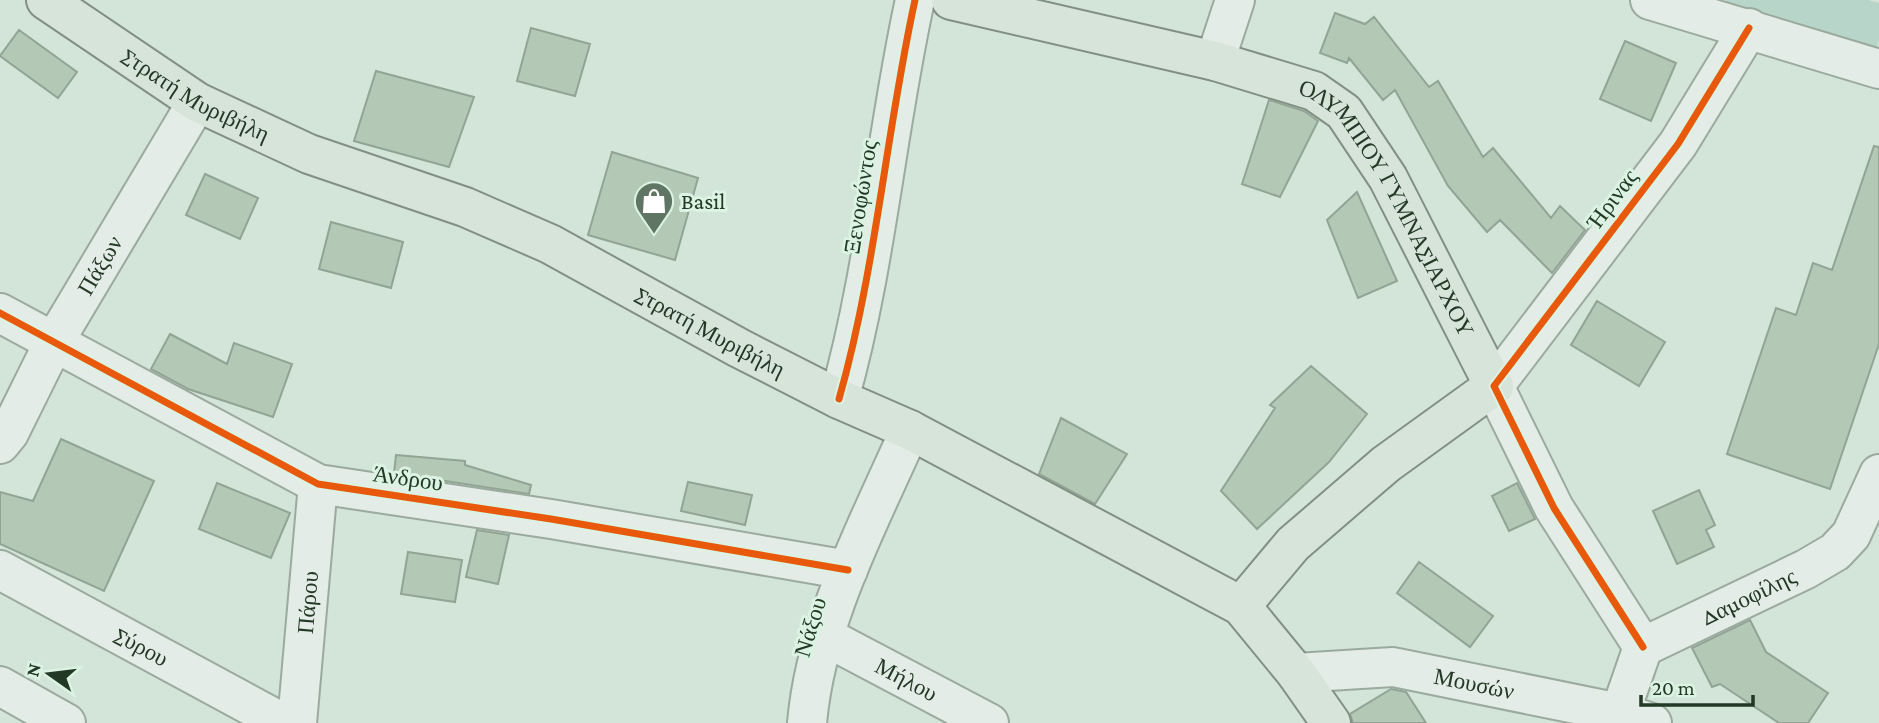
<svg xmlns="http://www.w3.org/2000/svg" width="1879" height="723" font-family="'Crimson Pro',serif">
<rect width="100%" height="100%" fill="#d3e4d8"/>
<path fill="#b7d5c9" d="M 1726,0 L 1868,0 L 1879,3 L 1879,40 L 1872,66 L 1720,20 Z"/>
<path fill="#b4c8b6" stroke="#92a494" stroke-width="2" d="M 1335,13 L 1365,24 L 1374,17 L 1429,87 L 1438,81 L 1483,157 L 1493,148 L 1551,218 L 1560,206 L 1585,230 L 1552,273 L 1500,220 L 1487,232 L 1448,186 L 1395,90 L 1383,100 L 1349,58 L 1347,63 L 1320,53 Z
M 531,28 L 590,44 L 575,96 L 517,81 Z
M 19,30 L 77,72 L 58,98 L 0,56 Z
M 1625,41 L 1676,63 L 1651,121 L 1600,99 Z
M 376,71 L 474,97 L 449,167 L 354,141 Z
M 1269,100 L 1304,111 L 1318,121 L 1280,197 L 1242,184 Z
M 1874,146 L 1879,147 L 1879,344 L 1830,489 L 1727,454 L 1776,308 L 1796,315 L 1813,263 L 1832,270 Z
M 612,152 L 698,178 L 675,260 L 588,235 Z
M 205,174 L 258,198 L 240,239 L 186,215 Z
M 1357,192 L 1397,281 L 1358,298 L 1327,220 Z
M 331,222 L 403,242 L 391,288 L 319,269 Z
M 1597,301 L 1665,342 L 1639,386 L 1571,345 Z
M 170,334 L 227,364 L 234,343 L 292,364 L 273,417 L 188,389 L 151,369 Z
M 1311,366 L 1367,414 L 1329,462 L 1257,529 L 1221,491 L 1275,408 L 1270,405 Z
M 1061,418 L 1127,454 L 1095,504 L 1039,474 Z
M 61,439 L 154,481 L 104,591 L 0,544 L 0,492 L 33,501 Z
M 396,455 L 465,461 L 465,465 L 531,485 L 529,494 L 394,473 Z
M 688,482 L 752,495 L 745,525 L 681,511 Z
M 217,483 L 290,513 L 271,558 L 199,529 Z
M 1517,483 L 1535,519 L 1509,531 L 1492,496 Z
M 1699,490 L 1715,525 L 1706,530 L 1714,547 L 1677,564 L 1653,511 Z
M 477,530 L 509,535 L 498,584 L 466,577 Z
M 408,552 L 462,560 L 455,602 L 401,594 Z
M 1419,562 L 1493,616 L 1470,647 L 1397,593 Z
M 1750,620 L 1766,652 L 1828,693 L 1808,723 L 1779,723 L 1720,684 L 1712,687 L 1692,648 Z
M 1391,689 L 1406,692 L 1426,723 L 1353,723 L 1350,714 Z"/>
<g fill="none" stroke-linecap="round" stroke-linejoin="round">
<g stroke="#9baa9e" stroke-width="42">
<g id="minor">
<path d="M 1650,0 L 1879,69"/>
<path d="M 1215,61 L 1235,0"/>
<path d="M 0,313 L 318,484 L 551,519 L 848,570"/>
<path d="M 839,399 C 876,269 886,132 915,0"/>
<path id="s1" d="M 0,444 L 9,433 L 54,342 L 197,102"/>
<path id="s2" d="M 0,570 L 283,723"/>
<path id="s3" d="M 826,637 L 989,723"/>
<path d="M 1643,647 L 1554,508 L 1494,386 L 1678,144 L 1749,28"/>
<path id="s4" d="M 1296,673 L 1393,667 L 1620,713 L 1652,723"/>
<path d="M 0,686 L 66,723"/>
<path id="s5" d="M 1620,713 L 1643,647 L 1806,569 L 1835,552 L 1851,535 L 1879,474"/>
<path id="s6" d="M 297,723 L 318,484"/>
<path d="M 807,723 C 816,620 869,523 910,430"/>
</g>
</g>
<g stroke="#829084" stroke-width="42">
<g id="major">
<path id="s7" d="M 46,0 L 197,102 L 309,154 L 465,207 L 550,244 L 739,348 L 839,399 L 910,430 L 1241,606 L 1296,673 L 1331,723"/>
<path id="s8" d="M 951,0 L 1215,61 L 1314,91 L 1344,112 L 1388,178 L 1494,386 L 1386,464 L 1293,544 L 1241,606"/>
</g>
</g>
<use href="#minor" stroke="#e3ece6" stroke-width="38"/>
<use href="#major" stroke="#d6e4da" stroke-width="38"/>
<g stroke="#dbf3e2" stroke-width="11">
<path id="cycleway" d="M 0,313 L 318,484 L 551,519 L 848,570
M 839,399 C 876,269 886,132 915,0
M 1643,647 L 1554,508 L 1494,386 L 1678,144 L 1749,28"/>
</g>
<use href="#cycleway" stroke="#e8590c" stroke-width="7"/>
</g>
<defs>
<g id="shop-pin" transform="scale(2.0125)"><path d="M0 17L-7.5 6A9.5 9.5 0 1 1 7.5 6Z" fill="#617564" stroke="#dbf3e2"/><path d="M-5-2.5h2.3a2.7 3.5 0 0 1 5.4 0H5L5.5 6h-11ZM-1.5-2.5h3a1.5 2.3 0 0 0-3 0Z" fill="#fff"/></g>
</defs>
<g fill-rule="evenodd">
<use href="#shop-pin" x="654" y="201"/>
</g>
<g text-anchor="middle" stroke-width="6" stroke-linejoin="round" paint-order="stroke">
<g font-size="23" fill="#233925" stroke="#dbf3e2">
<text dy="8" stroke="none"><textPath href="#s7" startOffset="178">Στρατή Μυριβήλη</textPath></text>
<text transform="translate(860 197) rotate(-81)" y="8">Ξενοφώντος</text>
<text transform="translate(1612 199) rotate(-53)" y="8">Ήρινας</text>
<text dy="8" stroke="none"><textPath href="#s8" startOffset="513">ΟΛΥΜΠΙΟΥ ΓΥΜΝΑΣΙΑΡΧΟΥ</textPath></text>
<text dy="8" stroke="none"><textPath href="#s1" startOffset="205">Πάξων</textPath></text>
<text dy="8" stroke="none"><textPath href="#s7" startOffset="746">Στρατή Μυριβήλη</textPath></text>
<text transform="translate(408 478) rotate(8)" y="8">Άνδρου</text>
<text dy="8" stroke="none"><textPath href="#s5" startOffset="187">Δαμοφίλης</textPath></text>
<text dy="8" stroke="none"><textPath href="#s6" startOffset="121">Πάρου</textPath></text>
<text transform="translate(810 627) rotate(-73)" y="8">Νάξου</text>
<text dy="8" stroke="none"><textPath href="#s2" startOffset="161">Σύρου</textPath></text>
<text dy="8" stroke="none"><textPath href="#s3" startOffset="91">Μήλου</textPath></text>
<text dy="8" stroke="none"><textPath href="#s4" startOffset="180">Μουσών</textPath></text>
</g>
<g font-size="23" fill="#233925" stroke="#dbf3e2" text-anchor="start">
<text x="681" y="209">Basil</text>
</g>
</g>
<g transform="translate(49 674) rotate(284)" stroke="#dbf3e2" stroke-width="5" paint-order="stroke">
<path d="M0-5L12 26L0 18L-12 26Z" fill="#233925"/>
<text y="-10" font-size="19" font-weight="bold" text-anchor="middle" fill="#233925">N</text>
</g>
<path d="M1641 695v10h112v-10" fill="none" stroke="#233925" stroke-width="3.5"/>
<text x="1652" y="695" font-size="21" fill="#233925" stroke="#dbf3e2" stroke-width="5" paint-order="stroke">20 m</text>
</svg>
